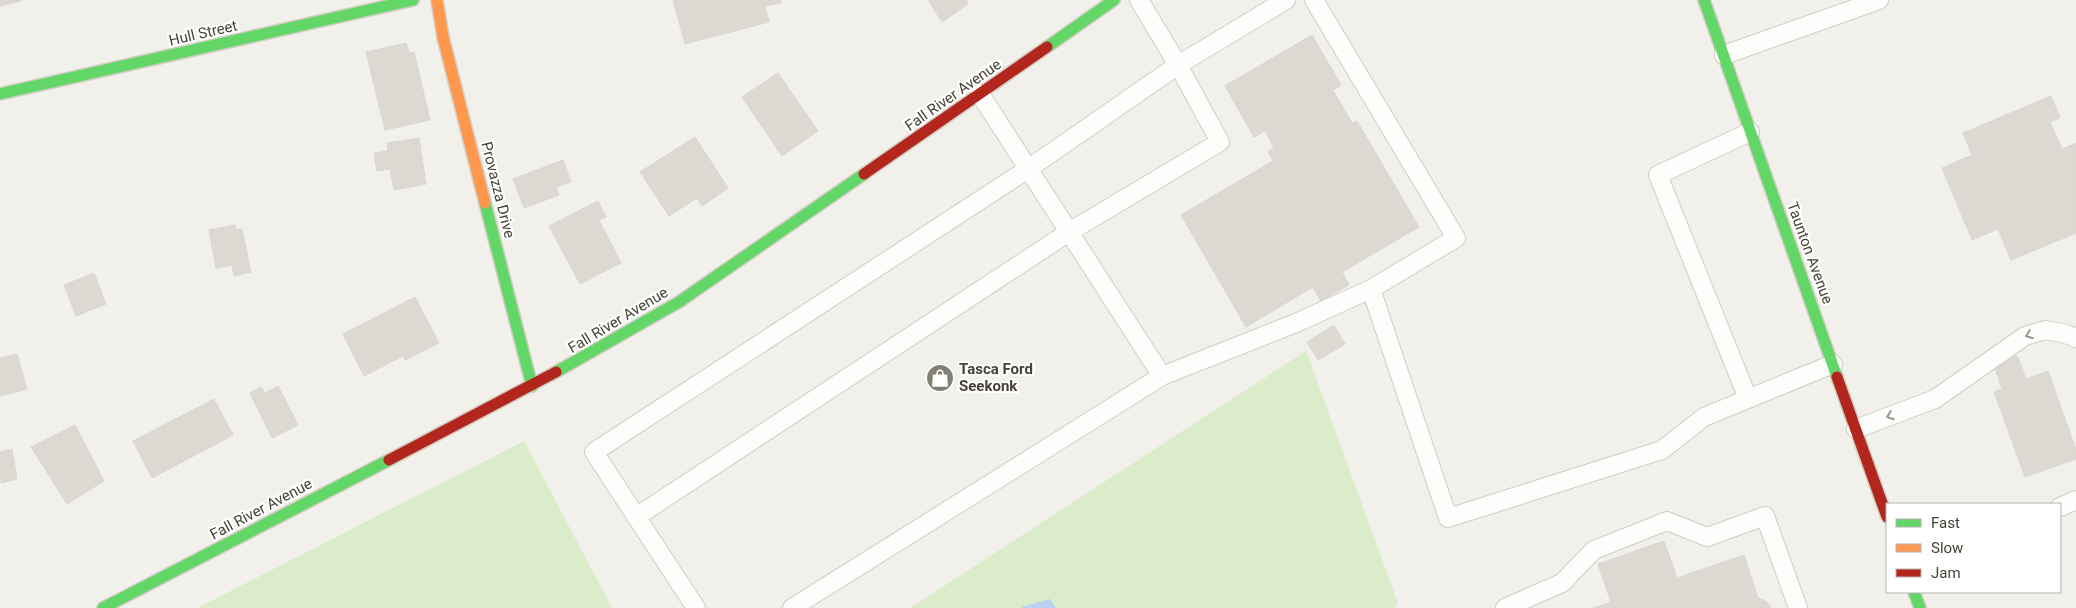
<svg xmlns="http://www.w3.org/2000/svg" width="2076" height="608" font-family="Roboto,sans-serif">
<rect width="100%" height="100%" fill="#f1f0ea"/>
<path fill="#daecca" d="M 1306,351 L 1398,603 L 1394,608 L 1056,608 L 1050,600 L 1021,608 L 910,608 Z
M 524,441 L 612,608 L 198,608 L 221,596 Z"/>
<path fill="#bad3f0" d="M 1050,599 L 1056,608 L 1021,608 L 1024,606 Z"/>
<path fill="#dbd9d2" stroke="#d9d7d0" d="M 0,0 L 21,0 L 21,1 L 0,6 Z
M 673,0 L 780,0 L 781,3 L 765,6 L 769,22 L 685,44 Z
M 928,0 L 966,0 L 968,4 L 942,22 Z
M 1312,35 L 1341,85 L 1333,90 L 1352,123 L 1357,121 L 1419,227 L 1342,272 L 1349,285 L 1321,301 L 1313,287 L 1246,327 L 1181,215 L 1273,161 L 1268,151 L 1274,148 L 1265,131 L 1254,137 L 1225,86 Z
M 406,43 L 409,53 L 414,52 L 430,120 L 385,130 L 366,52 Z
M 778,73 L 818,131 L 782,156 L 742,97 Z
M 2051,96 L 2060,118 L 2050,122 L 2062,149 L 2076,143 L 2076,233 L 2011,260 L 1998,229 L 1972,240 L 1942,168 L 1972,155 L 1963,133 Z
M 695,137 L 728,188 L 702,206 L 697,198 L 669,216 L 640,172 Z
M 419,138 L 426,184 L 394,190 L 390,169 L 377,171 L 374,153 L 388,151 L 387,143 Z
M 563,160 L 571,182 L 556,187 L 559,195 L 524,208 L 513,179 Z
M 598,201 L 606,217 L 599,220 L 621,263 L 580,284 L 549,226 Z
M 235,225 L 236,230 L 242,229 L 251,272 L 234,276 L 232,265 L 216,268 L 209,230 Z
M 94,273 L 106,304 L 76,316 L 64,285 Z
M 415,297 L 439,343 L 405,360 L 403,356 L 364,376 L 343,334 Z
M 1334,325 L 1345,344 L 1318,360 L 1307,342 Z
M 17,354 L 27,389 L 0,396 L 0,358 Z
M 2017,356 L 2026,379 L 2048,371 L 2076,450 L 2076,459 L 2025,477 L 1994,392 L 2002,389 L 1994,365 Z
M 278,386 L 298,425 L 272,438 L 250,393 L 261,387 L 265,393 Z
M 214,399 L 233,435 L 152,478 L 133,441 Z
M 75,425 L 104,481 L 67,504 L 31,447 Z
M 12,449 L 17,479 L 1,483 L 0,452 Z
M 1664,541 L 1677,578 L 1744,555 L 1758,598 L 1767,602 L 1771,608 L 1593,608 L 1611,602 L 1598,564 Z"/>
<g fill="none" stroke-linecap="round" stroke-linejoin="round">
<g stroke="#cfcdc7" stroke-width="20">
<path id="lane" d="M 1724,55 L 1879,0
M 1371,289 L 1448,518 L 1662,450 L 1704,417 L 1833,364
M 1162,376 L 1296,323 L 1371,289 L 1456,238 L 1314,0
M 1748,399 L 1658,175 L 1750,132
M 1856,429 L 1935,399 L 2025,336 L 2045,330 L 2063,333 L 2076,338
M 2060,507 L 2076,500
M 636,517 L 1069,232 L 1220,142 L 1178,65 L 1286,0
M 696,608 L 594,452 L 1028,169 L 1178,65 L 1139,0
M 792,608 L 1162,376 L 980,94
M 1505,608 L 1562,583 L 1594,550 L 1667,521 L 1707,537 L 1765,516 L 1798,608"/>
</g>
<g stroke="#d1cec1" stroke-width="14">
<path id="fast" d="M 1704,0 L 1837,377
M 1047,47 L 1114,0
M 0,94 L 413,0
M 485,203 L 532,386
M 556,372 L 679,302 L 864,174
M 1914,592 L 1920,608
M 103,608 L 389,460"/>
</g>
<g stroke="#d1cec1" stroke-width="14">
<path id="slow" d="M 437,0 L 443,37 L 485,203"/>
</g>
<g stroke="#d1cec1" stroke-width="14">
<path id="jam" d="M 864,174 L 1047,47
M 1837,377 L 1887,517
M 389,460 L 556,372"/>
</g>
<use href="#lane" stroke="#fdfdfc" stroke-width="18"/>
<use href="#fast" stroke="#63d668" stroke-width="11"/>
<use href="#slow" stroke="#ff974d" stroke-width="11"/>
<use href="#jam" stroke="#b3261e" stroke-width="11"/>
</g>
<defs><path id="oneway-chevron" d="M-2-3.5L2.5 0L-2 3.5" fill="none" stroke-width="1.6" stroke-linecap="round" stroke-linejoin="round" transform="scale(1.25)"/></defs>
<g stroke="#99968f">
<use href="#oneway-chevron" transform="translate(2029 335) rotate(160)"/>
<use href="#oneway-chevron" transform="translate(1890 416) rotate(159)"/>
</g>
<defs>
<g id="shop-disc" transform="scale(1.4375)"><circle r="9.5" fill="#827f75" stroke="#fff"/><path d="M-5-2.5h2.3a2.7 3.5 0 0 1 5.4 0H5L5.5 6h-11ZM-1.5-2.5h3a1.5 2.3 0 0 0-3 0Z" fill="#fff"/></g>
</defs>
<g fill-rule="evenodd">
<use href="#shop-disc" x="940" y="378"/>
</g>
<g text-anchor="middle" stroke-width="4.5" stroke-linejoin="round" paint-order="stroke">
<g font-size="15" fill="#474236" stroke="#fff">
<text transform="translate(203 33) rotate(-13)" y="5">Hull Street</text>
<text transform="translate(953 95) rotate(-35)" y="5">Fall River Avenue</text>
<text transform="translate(498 190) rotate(76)" y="5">Provazza Drive</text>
<text transform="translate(1810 253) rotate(70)" y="5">Taunton Avenue</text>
<text transform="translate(618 320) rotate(-31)" y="5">Fall River Avenue</text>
<text transform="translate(261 509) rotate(-28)" y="5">Fall River Avenue</text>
</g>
<g font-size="15" font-weight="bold" fill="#474236" stroke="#fff" text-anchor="start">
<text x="959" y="374">Tasca Ford<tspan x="959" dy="17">Seekonk</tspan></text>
</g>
</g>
<rect x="1886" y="503" width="175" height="90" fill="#ffffff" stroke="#b5b3af"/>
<rect x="1896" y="519" width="25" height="8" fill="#63d668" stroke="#b5b3af"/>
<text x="1931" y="528" font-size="15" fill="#474236">Fast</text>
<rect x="1896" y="544" width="25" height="8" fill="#ff974d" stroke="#b5b3af"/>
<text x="1931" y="553" font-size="15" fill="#474236">Slow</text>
<rect x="1896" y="569" width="25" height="8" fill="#b3261e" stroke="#b5b3af"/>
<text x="1931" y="578" font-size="15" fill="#474236">Jam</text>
</svg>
